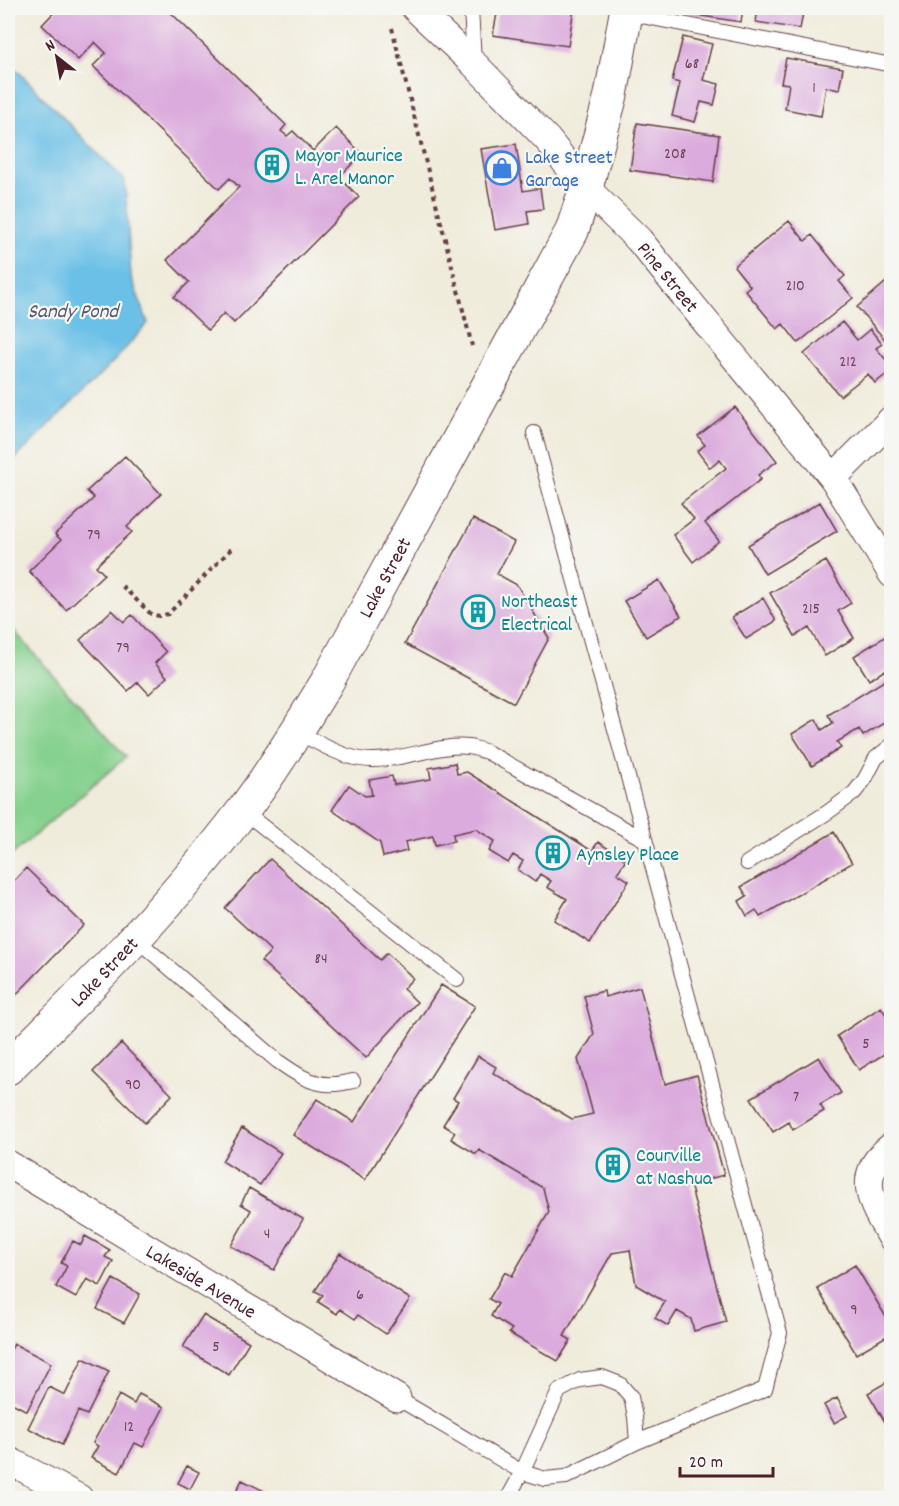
<svg xmlns="http://www.w3.org/2000/svg" width="899" height="1506" font-family="Dekko,sans-serif">
<rect width="100%" height="100%" fill="#f6f6f2"/>
<filter id="ink" filterUnits="userSpaceOnUse"><feTurbulence type="fractalNoise" baseFrequency=".0167" numOctaves="2"/><feDisplacementMap in="SourceGraphic" scale="12" xChannelSelector="R" yChannelSelector="G"/><feConvolveMatrix kernelMatrix="1 2 1 2 8 2 1 2 1" color-interpolation-filters="sRGB"/></filter>
<filter id="wash" filterUnits="userSpaceOnUse"><feTurbulence type="fractalNoise" baseFrequency=".008" numOctaves="4" result="noise"/><feDisplacementMap in="SourceGraphic" scale="24" xChannelSelector="R" yChannelSelector="G"/><feGaussianBlur stdDeviation="1.35" result="paint"/><feColorMatrix in="noise" values="0 0 0 0 0 0 0 0 0 0 0 0 0 0 0 0 0 1.4 0 .05"/><feComposite in="paint" operator="in"/></filter>
<g filter="url(#wash)">
<rect width="100%" height="100%" fill="#f0ecdb"/>
<path fill="#86d18f" stroke="#68785d" stroke-width="1.5" d="M 8,624 L 126,757 L 8,858 Z"/>
<path fill="#6ac0e7" stroke="#5a7089" stroke-width="1.5" d="M 8,61 L 125,181 L 131,277 L 148,323 L 117,358 L 8,466 Z"/>
<g id="blocks">
<path fill="#dbabdd" d="M 56,8 L 166,8 L 286,125 L 281,131 L 287,136 L 293,131 L 313,151 L 336,128 L 362,154 L 339,177 L 359,197 L 234,323 L 224,313 L 208,330 L 174,297 L 189,282 L 167,260 L 239,187 L 230,178 L 219,189 L 93,66 L 106,53 L 95,42 L 78,60 L 42,25 L 57,9 Z
M 498,8 L 574,8 L 568,46 L 493,35 Z
M 690,8 L 743,8 L 741,22 L 689,14 Z
M 758,8 L 804,8 L 800,29 L 756,22 Z
M 683,37 L 712,44 L 703,80 L 719,84 L 714,105 L 701,102 L 695,122 L 672,116 L 680,83 L 672,81 Z
M 786,58 L 843,68 L 839,90 L 826,87 L 821,116 L 785,109 L 789,84 L 781,83 Z
M 637,123 L 719,135 L 713,182 L 630,170 Z
M 516,144 L 523,191 L 540,188 L 543,209 L 527,211 L 529,224 L 495,230 L 481,149 Z
M 789,221 L 805,241 L 812,235 L 845,276 L 839,281 L 853,298 L 798,343 L 783,324 L 777,329 L 745,290 L 750,286 L 734,266 Z
M 892,277 L 892,338 L 887,342 L 857,307 Z
M 842,322 L 857,340 L 870,329 L 882,344 L 876,348 L 892,367 L 892,370 L 875,383 L 868,374 L 840,396 L 804,354 Z
M 735,407 L 777,461 L 758,475 L 761,479 L 705,523 L 719,541 L 693,562 L 673,535 L 694,519 L 681,503 L 726,468 L 720,460 L 710,468 L 697,451 L 705,445 L 698,436 Z
M 125,456 L 161,494 L 127,527 L 132,532 L 96,566 L 104,574 L 66,610 L 29,571 L 61,540 L 55,534 L 94,498 L 87,491 Z
M 820,502 L 837,531 L 765,574 L 748,545 Z
M 473,519 L 514,542 L 497,574 L 517,585 L 549,638 L 514,703 L 405,644 Z
M 826,561 L 851,603 L 838,611 L 854,638 L 825,656 L 809,628 L 795,636 L 770,593 Z
M 659,580 L 681,616 L 646,637 L 624,601 Z
M 763,598 L 776,621 L 746,639 L 732,617 Z
M 112,610 L 124,622 L 132,615 L 166,652 L 155,663 L 167,677 L 149,694 L 138,682 L 128,691 L 80,640 Z
M 886,636 L 892,645 L 892,666 L 869,680 L 854,656 Z
M 892,676 L 892,718 L 863,736 L 859,729 L 837,742 L 841,748 L 812,766 L 792,734 L 816,719 L 822,730 L 833,723 L 828,715 Z
M 455,763 L 457,774 L 467,772 L 592,851 L 598,842 L 626,860 L 617,873 L 629,881 L 590,943 L 554,920 L 567,899 L 547,887 L 551,881 L 540,874 L 535,882 L 518,870 L 523,861 L 513,855 L 508,863 L 489,851 L 495,841 L 476,829 L 453,834 L 454,841 L 435,845 L 433,836 L 405,842 L 407,851 L 383,857 L 380,843 L 332,810 L 349,785 L 365,796 L 372,795 L 369,780 L 392,776 L 394,785 L 431,779 L 429,768 Z
M 834,832 L 852,863 L 760,917 L 756,910 L 747,916 L 739,901 L 747,896 L 741,887 Z
M 270,859 L 380,960 L 387,953 L 413,978 L 403,989 L 417,1002 L 366,1058 L 261,961 L 271,951 L 225,908 Z
M 26,868 L 84,925 L 8,1003 L 8,887 Z
M 441,985 L 475,1006 L 365,1180 L 293,1135 L 317,1099 L 354,1122 Z
M 640,987 L 665,1084 L 697,1075 L 724,1175 L 690,1184 L 726,1322 L 694,1331 L 691,1319 L 677,1311 L 668,1326 L 655,1318 L 665,1302 L 636,1285 L 630,1250 L 612,1253 L 564,1336 L 571,1340 L 558,1361 L 509,1333 L 512,1329 L 491,1316 L 498,1304 L 489,1299 L 505,1272 L 512,1276 L 549,1212 L 543,1188 L 479,1150 L 476,1154 L 451,1139 L 455,1132 L 443,1125 L 458,1101 L 453,1098 L 478,1056 L 496,1067 L 493,1073 L 572,1119 L 593,1114 L 578,1059 L 594,1034 L 584,996 L 604,991 L 605,997 Z
M 881,1007 L 892,1024 L 892,1049 L 859,1070 L 837,1036 Z
M 121,1043 L 172,1095 L 145,1123 L 93,1072 Z
M 819,1057 L 841,1093 L 820,1105 L 824,1111 L 793,1130 L 789,1122 L 773,1132 L 751,1098 Z
M 242,1128 L 281,1153 L 260,1185 L 222,1161 Z
M 249,1188 L 303,1219 L 274,1270 L 231,1246 L 251,1210 L 241,1204 Z
M 85,1236 L 110,1250 L 105,1257 L 113,1261 L 100,1286 L 87,1279 L 76,1298 L 56,1287 L 67,1266 L 61,1263 L 73,1241 L 81,1245 Z
M 340,1253 L 410,1299 L 386,1334 L 358,1315 L 355,1319 L 340,1309 L 337,1314 L 318,1302 L 323,1295 L 315,1291 Z
M 855,1265 L 892,1327 L 892,1333 L 856,1354 L 817,1288 Z
M 113,1279 L 140,1294 L 124,1323 L 97,1309 Z
M 203,1315 L 249,1342 L 229,1375 L 183,1347 Z
M 14,1344 L 51,1363 L 27,1411 L 8,1401 L 8,1350 L 10,1351 Z
M 83,1358 L 109,1371 L 87,1415 L 78,1411 L 62,1445 L 28,1428 L 49,1387 L 65,1395 Z
M 892,1379 L 892,1434 L 868,1393 Z
M 139,1394 L 164,1407 L 143,1447 L 135,1443 L 119,1473 L 91,1458 L 98,1446 L 93,1443 L 119,1395 L 134,1404 Z
M 837,1398 L 847,1416 L 834,1423 L 824,1405 Z
M 187,1466 L 199,1472 L 190,1489 L 178,1483 Z
M 242,1480 L 278,1498 L 233,1498 Z"/>
</g>
</g>
<g filter="url(#ink)">
<use href="#blocks" fill-opacity="0" stroke="#633e45" stroke-width="1.5"/>
<g fill="none" stroke-linecap="round" stroke-linejoin="round">
<g stroke="#633e45" stroke-width="16">
<path id="service" d="M 471,8 L 474,62
M 626,13 L 892,65
M 297,732 C 317,742 338,755 360,759 C 395,765 435,743 469,747 C 475,748 481,750 487,752 L 645,840
M 243,811 L 457,980
M 747,863 L 828,812 L 854,793 L 865,779 L 876,758 L 892,745
M 135,938 L 276,1060 C 293,1072 312,1086 334,1084 C 340,1084 347,1082 353,1081
M 397,1398 L 522,1472 L 559,1391 L 580,1380 L 602,1377 L 620,1384 L 631,1397 L 635,1417 L 637,1442
M 508,1498 L 522,1472 L 545,1479 L 566,1477 L 637,1442 L 765,1389 L 780,1333 L 534,433"/>
</g>
<g stroke="#633e45" stroke-width="29">
<g id="minor">
<path id="s1" d="M 415,8 L 474,64 L 547,139 L 586,188 L 639,240 L 833,478 L 892,574"/>
<path d="M 833,478 L 892,419"/>
<path d="M 892,1146 C 853,1175 872,1205 892,1238"/>
<path id="s2" d="M 8,1164 L 397,1398"/>
<path d="M 8,1460 L 79,1498"/>
</g>
</g>
<g stroke="#633e45" stroke-width="35">
<g id="tertiary">
<path id="s3" d="M 8,1068 C 90,987 172,904 242,812 C 273,771 300,726 327,682 L 572,231 L 586,188 L 611,95 L 627,8"/>
</g>
</g>
<path stroke="#633e45" stroke-width="4" stroke-dasharray="4.5 4.5" stroke-linecap="butt" d="M 392,28 L 472,346
M 122,586 L 151,614 L 159,616 L 168,614 L 233,547"/>
<use href="#service" stroke="#fff" stroke-width="14"/>
<use href="#minor" stroke="#fff" stroke-width="27"/>
<use href="#tertiary" stroke="#fff" stroke-width="33"/>
</g>
</g>
<defs>
<g id="building-ring" transform="scale(1.725)"><circle r="9.5" fill="#f6f6f2" stroke="#0f9aa8" stroke-width="1.5"/><path d="M-4-6H4V6H1V3H-1V6H-4ZM-2.5-4.3h1.7v1.8h-1.7ZM.8-4.3h1.7v1.8H.8ZM-2.5-1h1.7V.8h-1.7ZM.8-1h1.7V.8H.8Z" fill="#0f9aa8"/></g>
<g id="shop-ring" transform="scale(1.725)"><circle r="9.5" fill="#f6f6f2" stroke="#3f7fe0" stroke-width="1.5"/><path d="M-5-2.5h2.3a2.7 3.5 0 0 1 5.4 0H5L5.5 6h-11ZM-1.5-2.5h3a1.5 2.3 0 0 0-3 0Z" fill="#3f7fe0"/></g>
</defs>
<g fill-rule="evenodd">
<use href="#building-ring" x="272" y="165"/>
<use href="#shop-ring" x="502" y="168"/>
<use href="#building-ring" x="478" y="612"/>
<use href="#building-ring" x="553" y="853"/>
<use href="#building-ring" x="613" y="1165"/>
</g>
<g text-anchor="middle" stroke-width="4.5" stroke-linejoin="round" paint-order="stroke">
<g font-size="16" fill="#6e4258">
<text x="692" y="68">68</text>
<text x="814" y="92">1</text>
<text x="675" y="158">208</text>
<text x="795" y="290">210</text>
<text x="848" y="366">212</text>
<text x="94" y="539">79</text>
<text x="811" y="613">215</text>
<text x="123" y="652">79</text>
<text x="321" y="963">84</text>
<text x="866" y="1048">5</text>
<text x="133" y="1089">90</text>
<text x="796" y="1101">7</text>
<text x="267" y="1238">4</text>
<text x="360" y="1299">6</text>
<text x="854" y="1314">9</text>
<text x="216" y="1351">5</text>
<text x="129" y="1431">12</text>
</g>
<g font-size="20" fill="#0d838f" stroke="#f6f6f2" text-anchor="start">
<text x="295" y="161">Mayor Maurice<tspan x="295" dy="23">L. Arel Manor</tspan></text>
<text x="501" y="607">Northeast<tspan x="501" dy="23">Electrical</tspan></text>
<text x="576" y="860">Aynsley Place</text>
<text x="636" y="1161">Courville<tspan x="636" dy="23">at Nashua</tspan></text>
</g>
<g font-size="20" fill="#366cbe" stroke="#f6f6f2" text-anchor="start">
<text x="525" y="163">Lake Street<tspan x="525" dy="23">Garage</tspan></text>
</g>
<g font-size="20" fill="#4a1f2b" stroke="#f6f6f2">
<text dy="7" stroke="none"><textPath href="#s1" startOffset="370">Pine Street</textPath></text>
<text dy="7" stroke="none"><textPath href="#s3" startOffset="622">Lake Street</textPath></text>
<text dy="7" stroke="none"><textPath href="#s3" startOffset="136">Lake Street</textPath></text>
<text dy="7" stroke="none"><textPath href="#s2" startOffset="226">Lakeside Avenue</textPath></text>
</g>
<g font-size="21" font-style="italic" fill="#55576d" stroke="#f6f6f2">
<text x="73" y="317">Sandy Pond</text>
</g>
</g>
<rect width="899" height="1506" fill="none" stroke="#f6f6f2" stroke-width="30"/>
<g transform="translate(57 57) rotate(329)" stroke="#f6f6f2" stroke-width="4.5" paint-order="stroke">
<path d="M0-4.5L10 22L0 15L-10 22Z" fill="#4a1f2b"/>
<text y="-9" font-size="16" font-weight="bold" text-anchor="middle" fill="#4a1f2b">N</text>
</g>
<path d="M680 1467v9h93v-9" fill="none" stroke="#4a1f2b" stroke-width="3"/>
<text x="689" y="1467" font-size="18" fill="#4a1f2b" stroke="#f6f6f2" stroke-width="4.5" paint-order="stroke">20 m</text>
</svg>
